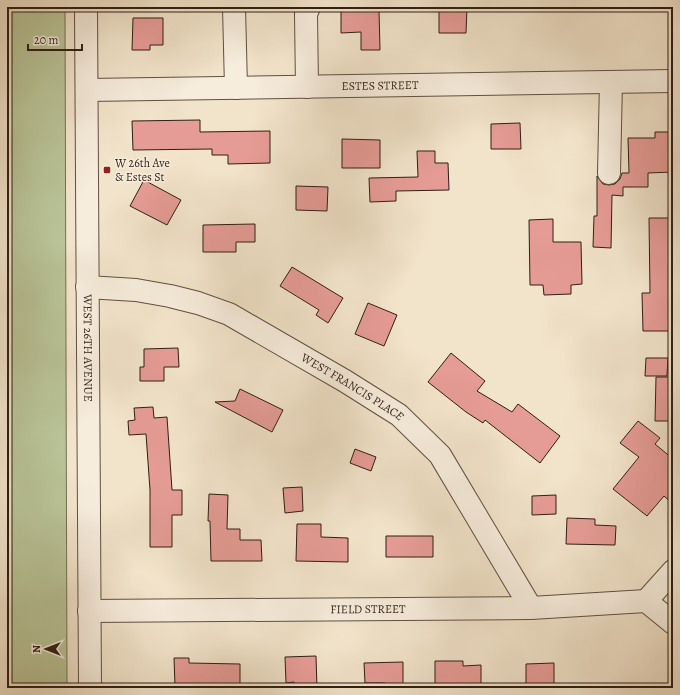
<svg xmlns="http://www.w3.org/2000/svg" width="680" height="695" font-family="Alegreya,serif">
<rect width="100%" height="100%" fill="#f2e4cb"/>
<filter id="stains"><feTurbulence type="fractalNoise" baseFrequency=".005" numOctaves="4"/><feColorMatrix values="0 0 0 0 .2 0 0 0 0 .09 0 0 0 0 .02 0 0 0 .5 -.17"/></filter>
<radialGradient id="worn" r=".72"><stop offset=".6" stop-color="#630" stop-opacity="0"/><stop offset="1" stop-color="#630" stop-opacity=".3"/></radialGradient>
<path fill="#b9c498" stroke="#747156" d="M 7,7 L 65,7 L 67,688 L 7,688 Z"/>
<path fill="#e69c96" stroke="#2f1e14" d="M 439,7 L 467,7 L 466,33 L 439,33 Z
M 341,10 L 379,10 L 380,50 L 361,50 L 361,32 L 341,33 Z
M 133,18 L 163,18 L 163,45 L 150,45 L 150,50 L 132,50 Z
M 200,120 L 200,132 L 270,131 L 270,163 L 228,164 L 228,155 L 212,155 L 212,149 L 133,150 L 132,121 Z
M 520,123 L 521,149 L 491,149 L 491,124 Z
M 655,132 L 673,132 L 673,172 L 648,173 L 648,187 L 623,187 L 623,196 L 612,195 L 611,248 L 593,247 L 594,216 L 597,216 L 597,176 L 603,184 L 609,185 L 615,184 L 620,179 L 622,173 L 629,173 L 628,138 L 655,138 Z
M 342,139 L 380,140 L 380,168 L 342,168 Z
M 417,151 L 435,151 L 435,163 L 448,163 L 449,190 L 396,191 L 396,201 L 370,202 L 369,178 L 418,177 Z
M 144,180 L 181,200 L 167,225 L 130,206 Z
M 296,186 L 328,187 L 327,211 L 296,210 Z
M 649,218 L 673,218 L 673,331 L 643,331 L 642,293 L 650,293 Z
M 553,219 L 553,242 L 581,242 L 582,284 L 571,285 L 571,294 L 544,295 L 543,285 L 530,285 L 529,220 Z
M 255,224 L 255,242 L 236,242 L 236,252 L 203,252 L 203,225 Z
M 292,267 L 343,298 L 328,323 L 316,315 L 319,310 L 280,286 Z
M 368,303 L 397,315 L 384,346 L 355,334 Z
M 178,348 L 179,367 L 164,367 L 164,381 L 140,381 L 140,367 L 144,367 L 144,349 Z
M 451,353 L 485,381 L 477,391 L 512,412 L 518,404 L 560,436 L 540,463 L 485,420 L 483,423 L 466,412 L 428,382 Z
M 646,358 L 668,358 L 667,376 L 645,376 Z
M 656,377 L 673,377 L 673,421 L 655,421 Z
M 240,389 L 283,410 L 272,432 L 215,402 L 235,401 Z
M 153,407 L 154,418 L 167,417 L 172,490 L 182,490 L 182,515 L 172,515 L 172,547 L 150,547 L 150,490 L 146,434 L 129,435 L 128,421 L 135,420 L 134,408 Z
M 638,421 L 660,438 L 655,444 L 673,459 L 673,504 L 664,496 L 647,516 L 613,489 L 639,457 L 620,443 Z
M 355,449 L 376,457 L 371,471 L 350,463 Z
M 302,487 L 303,511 L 285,513 L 283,488 Z
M 209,494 L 228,495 L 227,529 L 240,529 L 240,540 L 261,540 L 262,561 L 211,561 L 210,521 L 208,521 Z
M 556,495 L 556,514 L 532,515 L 532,496 Z
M 567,518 L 595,519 L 595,525 L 616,526 L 615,545 L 566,544 Z
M 297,524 L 321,524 L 321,537 L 348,538 L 348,562 L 296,561 Z
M 386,536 L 433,536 L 433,557 L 386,557 Z
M 316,656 L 317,688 L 294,688 L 294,682 L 286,683 L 285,657 Z
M 174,658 L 189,658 L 189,663 L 240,664 L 240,688 L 220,688 L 220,685 L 175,686 Z
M 435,661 L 463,661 L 463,666 L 481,665 L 481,688 L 435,688 Z
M 403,662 L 403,688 L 385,688 L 385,683 L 365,683 L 364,663 Z
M 554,663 L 554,688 L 526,688 L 526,664 Z"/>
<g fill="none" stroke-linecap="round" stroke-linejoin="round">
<g stroke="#605042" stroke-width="24">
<g id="minor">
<path id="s1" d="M 86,7 L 90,688"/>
<path d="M 234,7 L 236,88"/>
<path d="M 307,87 L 306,14 L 309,7"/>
<path id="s2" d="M 87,90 L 673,81"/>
<path d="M 609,173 L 611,82"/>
<path id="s3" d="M 87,287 L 136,290 L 170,296 L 198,303 L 229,314 L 345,381 L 399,415 L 440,455 L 531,608"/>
<path d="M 646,601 L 673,571"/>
<path d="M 646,601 L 673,623"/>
<path id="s4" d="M 89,611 L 531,608 L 646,601"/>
</g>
</g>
<use href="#minor" stroke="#f7eddd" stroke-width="22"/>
</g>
<rect fill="#8f2418" stroke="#f7eddd" stroke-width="1.5" x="103" y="166" width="8" height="8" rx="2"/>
<g text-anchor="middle" stroke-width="3" stroke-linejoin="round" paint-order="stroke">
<g font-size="12" fill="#2f1e14" stroke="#f7eddd">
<text dy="4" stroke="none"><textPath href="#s2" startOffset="293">ESTES STREET</textPath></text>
<text dy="4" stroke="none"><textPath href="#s1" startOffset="341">WEST 26TH AVENUE</textPath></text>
<text dy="4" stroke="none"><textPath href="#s3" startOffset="289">WEST FRANCIS PLACE</textPath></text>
<text dy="4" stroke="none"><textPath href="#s4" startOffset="279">FIELD STREET</textPath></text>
</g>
<g font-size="12" fill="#2f1e14" stroke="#f7eddd" text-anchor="start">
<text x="115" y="167">W 26th Ave<tspan x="115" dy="14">&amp; Estes St</tspan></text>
</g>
</g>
<rect width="680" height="695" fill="none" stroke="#f2e4cb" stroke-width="24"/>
<rect x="8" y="8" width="664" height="679" fill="none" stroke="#2f1e14" stroke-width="2"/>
<rect x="12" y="12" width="656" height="671" fill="none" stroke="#2f1e14"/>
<g transform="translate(46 649) rotate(270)" stroke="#f7eddd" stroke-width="3" paint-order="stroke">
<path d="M0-3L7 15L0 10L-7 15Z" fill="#2f1e14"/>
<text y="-6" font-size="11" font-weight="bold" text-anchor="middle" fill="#2f1e14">N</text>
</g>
<path d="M28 44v6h54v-6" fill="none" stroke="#2f1e14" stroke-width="2"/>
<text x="34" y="44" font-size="12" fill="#2f1e14" stroke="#f7eddd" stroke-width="3" paint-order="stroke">20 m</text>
<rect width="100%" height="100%" filter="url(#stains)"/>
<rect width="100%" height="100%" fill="url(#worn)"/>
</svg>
